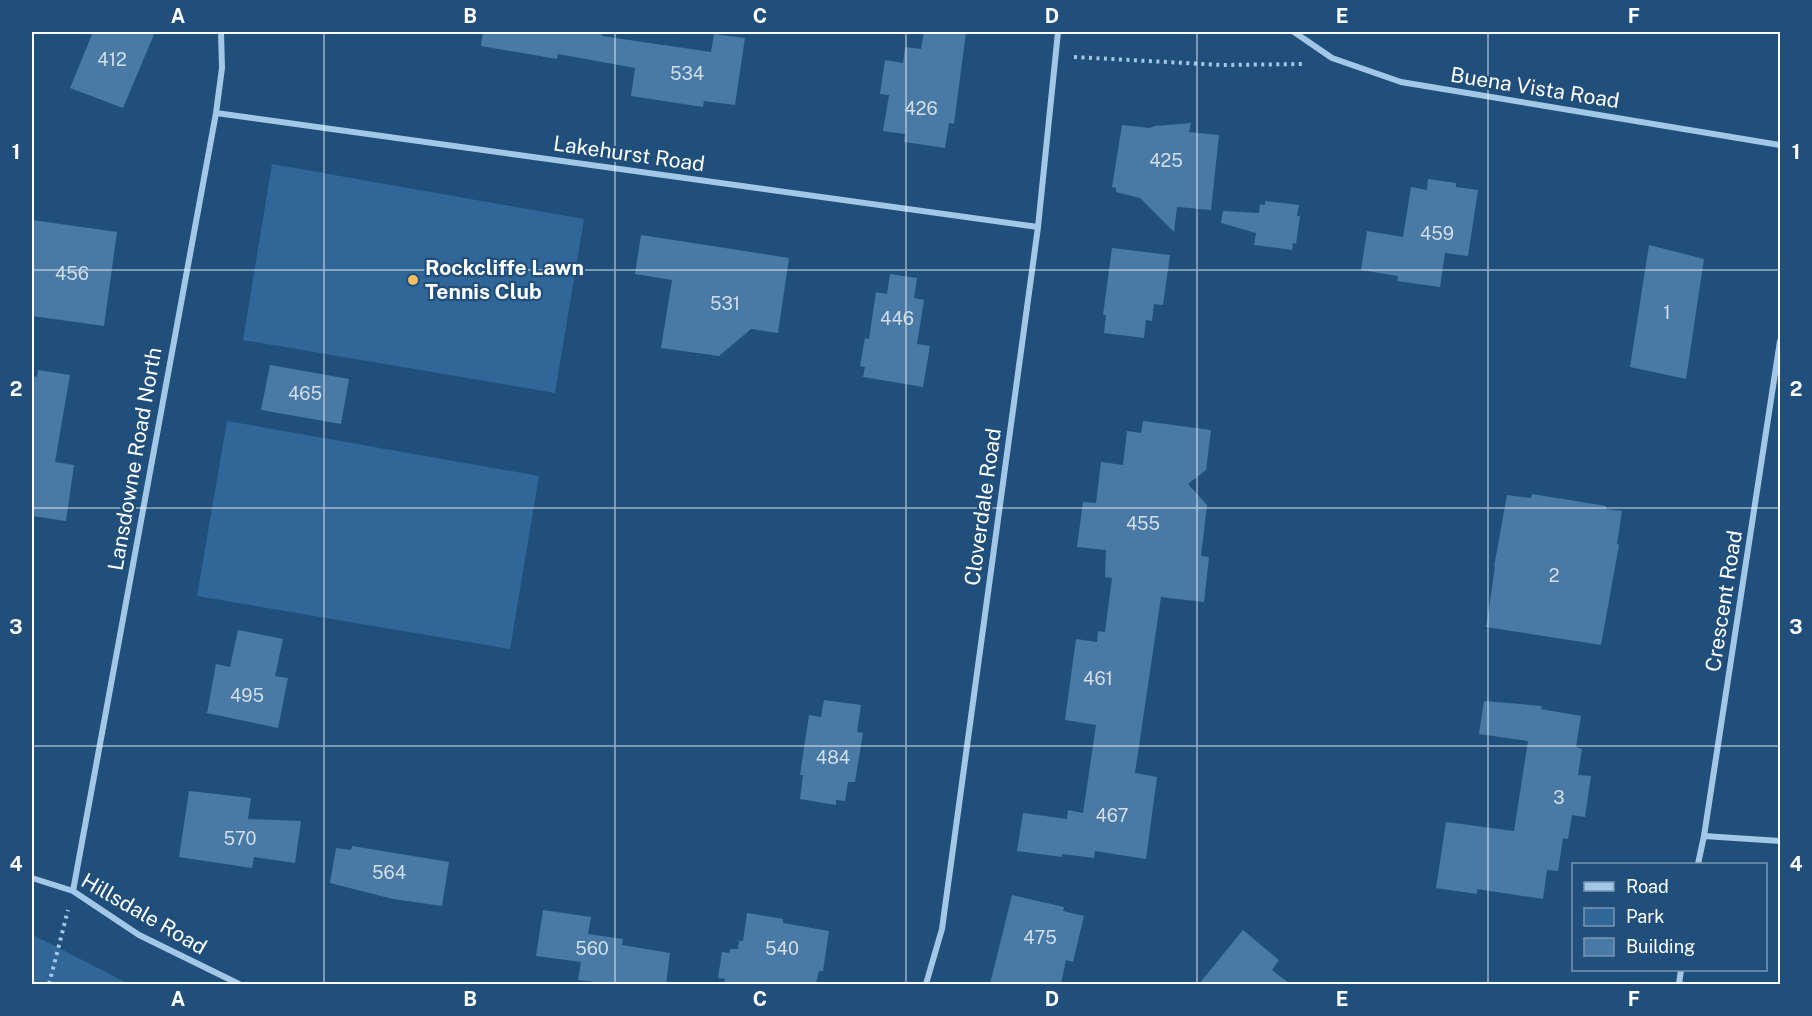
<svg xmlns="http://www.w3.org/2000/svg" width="1812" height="1016" font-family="'Public Sans',sans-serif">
<rect width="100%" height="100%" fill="#204f7b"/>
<path fill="#306798" d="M 272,164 L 584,219 L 555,393 L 243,340 Z
M 227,421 L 539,476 L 510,649 L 197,596 Z
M 32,935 L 43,940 L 129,984 L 32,984 Z"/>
<path fill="#4979a5" d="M 93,32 L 155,32 L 123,108 L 70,88 Z
M 483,32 L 602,32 L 602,36 L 711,52 L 714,34 L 745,38 L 735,105 L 704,101 L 703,107 L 631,96 L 635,68 L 558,54 L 557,59 L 481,46 Z
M 924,32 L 966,32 L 954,124 L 949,123 L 945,148 L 904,142 L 905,134 L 883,131 L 889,95 L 880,94 L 885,60 L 903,63 L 905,47 L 921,49 Z
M 1191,123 L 1189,132 L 1219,135 L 1211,210 L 1177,207 L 1174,232 L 1140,198 L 1116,192 L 1116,188 L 1112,187 L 1122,125 L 1149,128 L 1155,126 Z
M 1428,179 L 1456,183 L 1456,187 L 1478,190 L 1468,256 L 1445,253 L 1440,287 L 1397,281 L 1398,276 L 1361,270 L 1367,231 L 1403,237 L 1411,187 L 1427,190 Z
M 1265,201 L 1299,205 L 1297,216 L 1300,216 L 1296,244 L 1293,243 L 1292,250 L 1254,245 L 1256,233 L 1221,223 L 1223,211 L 1259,213 L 1260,204 L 1265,205 Z
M 32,220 L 117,232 L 104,326 L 32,316 Z
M 641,235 L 789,258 L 778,333 L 751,329 L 719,356 L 661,348 L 672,280 L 635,274 Z
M 1649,245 L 1704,259 L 1686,379 L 1630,367 Z
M 1112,248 L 1170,255 L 1163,305 L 1154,304 L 1152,321 L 1146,320 L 1144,338 L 1104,333 L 1106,315 L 1103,315 Z
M 890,274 L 917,278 L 914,298 L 924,300 L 917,344 L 930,346 L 923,387 L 863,377 L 865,367 L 860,366 L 865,338 L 869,339 L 876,292 L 887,294 Z
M 270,365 L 349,379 L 341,424 L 261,410 Z
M 38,370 L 70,375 L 55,462 L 74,465 L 66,521 L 32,516 L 32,376 L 37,377 Z
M 1143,421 L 1211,430 L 1206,470 L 1188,484 L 1207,505 L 1201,556 L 1209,557 L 1204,602 L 1161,597 L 1135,773 L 1157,777 L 1146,859 L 1095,851 L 1094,858 L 1062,854 L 1062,857 L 1017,851 L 1023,813 L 1067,819 L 1068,810 L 1083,813 L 1096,725 L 1065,720 L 1076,639 L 1097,642 L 1098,631 L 1105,632 L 1112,578 L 1105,577 L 1106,550 L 1077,547 L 1083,502 L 1096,503 L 1101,462 L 1123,465 L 1127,431 L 1141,433 Z
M 1532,494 L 1606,506 L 1606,509 L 1622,511 L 1617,544 L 1619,545 L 1601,645 L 1486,627 L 1495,567 L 1494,567 L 1507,495 L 1531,498 Z
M 238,630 L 283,639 L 275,676 L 288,678 L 278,728 L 207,713 L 216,664 L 230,667 Z
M 824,700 L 861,705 L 857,732 L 863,733 L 855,782 L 848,782 L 845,801 L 836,800 L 836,805 L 800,799 L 803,775 L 800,775 L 809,715 L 821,717 Z
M 1484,701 L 1542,706 L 1541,709 L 1581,716 L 1576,747 L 1582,749 L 1578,775 L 1591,776 L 1585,817 L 1572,815 L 1568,839 L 1563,838 L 1558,871 L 1547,870 L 1543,899 L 1477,889 L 1477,894 L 1436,888 L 1446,822 L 1514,831 L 1528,741 L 1479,734 Z
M 189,791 L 251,798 L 248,819 L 301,821 L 295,863 L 254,857 L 252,868 L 179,857 Z
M 352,846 L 449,862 L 442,906 L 393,899 L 330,883 L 336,848 L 351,850 Z
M 1012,895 L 1064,907 L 1063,911 L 1084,916 L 1073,962 L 1066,960 L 1061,984 L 990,984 Z
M 543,910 L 591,917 L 588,934 L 623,939 L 622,945 L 670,953 L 666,984 L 610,984 L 578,980 L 581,962 L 536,956 Z
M 747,913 L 783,919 L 783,923 L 829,931 L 823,971 L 819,971 L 816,984 L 724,984 L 725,979 L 718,978 L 722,952 L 729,953 L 730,949 L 738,949 L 739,941 L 743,941 Z
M 1243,930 L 1279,960 L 1272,970 L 1290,984 L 1199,984 Z"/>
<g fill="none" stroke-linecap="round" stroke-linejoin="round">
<path stroke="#a3c7e6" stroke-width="4" stroke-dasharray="3 4.5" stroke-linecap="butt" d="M 1074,57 L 1222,65 L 1303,64
M 49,984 L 68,910"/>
<path stroke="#a3c7e6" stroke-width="6" d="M 1294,32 L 1332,58 L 1401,82 L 1780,145
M 216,113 L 1038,227
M 1704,836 L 1780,841
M 1698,864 L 1704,836 L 1780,341
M 32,878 L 73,891 L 139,935 L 239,984
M 73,891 L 216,113 L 222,68 L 221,32
M 926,984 L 942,929 L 1038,227 L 1058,32
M 1679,984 L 1681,970"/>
</g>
<path fill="none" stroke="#fff" stroke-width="1.5" stroke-opacity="0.55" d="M 324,32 L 324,984M 615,32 L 615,984M 906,32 L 906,984M 1197,32 L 1197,984M 1488,32 L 1488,984M 32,270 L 1780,270M 32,508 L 1780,508M 32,746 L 1780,746"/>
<circle fill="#f3be64" stroke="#204f7b" stroke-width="2" cx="413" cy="280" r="6"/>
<g text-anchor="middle" stroke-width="4.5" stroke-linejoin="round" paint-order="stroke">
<g font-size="18" fill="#d2dee8">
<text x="112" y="66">412</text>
<text x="687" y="80">534</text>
<text x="921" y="115">426</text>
<text x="1166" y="167">425</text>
<text x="1437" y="240">459</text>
<text x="72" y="280">456</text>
<text x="725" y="310">531</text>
<text x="1667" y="319">1</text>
<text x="897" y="325">446</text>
<text x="305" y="400">465</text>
<text x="1143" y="530">455</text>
<text x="1554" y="582">2</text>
<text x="1098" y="685">461</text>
<text x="247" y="702">495</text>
<text x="833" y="764">484</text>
<text x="1559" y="804">3</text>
<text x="1112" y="822">467</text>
<text x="240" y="845">570</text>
<text x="389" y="879">564</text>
<text x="1040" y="944">475</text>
<text x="592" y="955">560</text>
<text x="782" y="955">540</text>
</g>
<g font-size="21" fill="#fff" stroke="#204f7b">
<text transform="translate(1535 88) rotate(9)" y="7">Buena Vista Road</text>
<text transform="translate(629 154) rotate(8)" y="7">Lakehurst Road</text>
<text transform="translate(135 459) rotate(-80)" y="7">Lansdowne Road North</text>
<text transform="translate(983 507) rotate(-82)" y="7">Cloverdale Road</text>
<text transform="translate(1724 601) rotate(-81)" y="7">Crescent Road</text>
<text transform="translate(144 914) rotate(30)" y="7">Hillsdale Road</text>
</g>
<g font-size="21" font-weight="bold" fill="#fff" stroke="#204f7b" text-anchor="start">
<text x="425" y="275">Rockcliffe Lawn<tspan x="425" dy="24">Tennis Club</tspan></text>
</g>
</g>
<rect width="1812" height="1016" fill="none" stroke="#204f7b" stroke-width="66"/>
<rect x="1572" y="863" width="195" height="108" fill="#204f7b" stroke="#7995b0" stroke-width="1.5"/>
<rect x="1584" y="882" width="30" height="9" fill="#a3c7e6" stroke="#7995b0" stroke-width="1.5"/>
<text x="1626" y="893" font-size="18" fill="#ffffff">Road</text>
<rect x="1584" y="908" width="30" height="18" fill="#306798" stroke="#7995b0" stroke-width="1.5"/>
<text x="1626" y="923" font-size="18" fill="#ffffff">Park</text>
<rect x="1584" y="938" width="30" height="18" fill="#4979a5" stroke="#7995b0" stroke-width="1.5"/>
<text x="1626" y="953" font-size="18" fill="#ffffff">Building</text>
<rect x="33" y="33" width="1746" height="950" fill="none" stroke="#fff" stroke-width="2"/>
<g font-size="20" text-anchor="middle" font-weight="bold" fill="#fff">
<text x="178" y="23">A</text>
<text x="470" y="23">B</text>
<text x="760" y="23">C</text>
<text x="1052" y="23">D</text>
<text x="1342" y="23">E</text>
<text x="1634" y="23">F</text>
<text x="16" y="159">1</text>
<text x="1796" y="159">1</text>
<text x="16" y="396">2</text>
<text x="1796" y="396">2</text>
<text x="16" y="634">3</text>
<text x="1796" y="634">3</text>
<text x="16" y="871">4</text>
<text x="1796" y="871">4</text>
<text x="178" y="1006">A</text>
<text x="470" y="1006">B</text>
<text x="760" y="1006">C</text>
<text x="1052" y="1006">D</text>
<text x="1342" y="1006">E</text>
<text x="1634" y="1006">F</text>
</g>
</svg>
